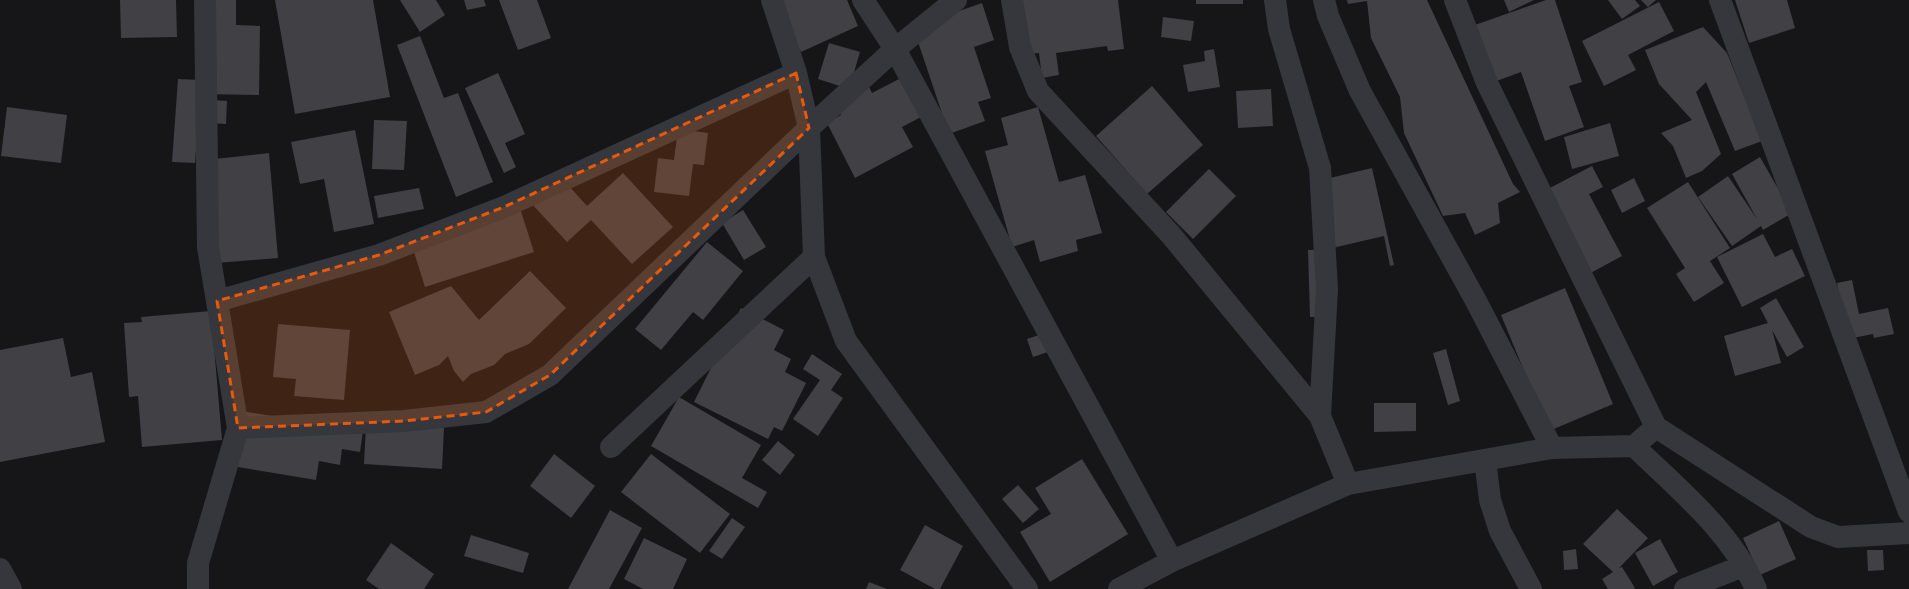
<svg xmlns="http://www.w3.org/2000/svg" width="1909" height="589" font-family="'Titillium Web',sans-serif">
<rect width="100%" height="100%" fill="#161618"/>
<path fill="#404045" d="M 120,0 L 176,0 L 177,37 L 121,38 Z
M 204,0 L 236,0 L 236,25 L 260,26 L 259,95 L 202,94 Z
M 275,0 L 373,0 L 390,97 L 295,114 Z
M 400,0 L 436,0 L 445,15 L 420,32 Z
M 464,0 L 484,0 L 486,6 L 467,10 Z
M 499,0 L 537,0 L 551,38 L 518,50 Z
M 777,0 L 847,0 L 858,26 L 801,52 Z
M 1019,0 L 1118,0 L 1124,49 L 1108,51 L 1107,46 L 1056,53 L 1059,75 L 1042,78 L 1039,53 L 1026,54 Z
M 1196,0 L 1243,0 L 1243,4 L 1196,4 Z
M 1347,0 L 1427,0 L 1513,184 L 1520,192 L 1498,203 L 1500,223 L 1475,235 L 1465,213 L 1443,216 L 1404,133 L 1400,97 L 1371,38 L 1367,1 L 1348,4 Z
M 1504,0 L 1534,0 L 1509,12 Z
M 1546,0 L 1555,0 L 1582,82 L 1569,86 L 1584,127 L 1545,141 L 1521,72 L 1491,83 L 1472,26 Z
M 1608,0 L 1635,0 L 1640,6 L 1622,19 Z
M 1641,0 L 1656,0 L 1648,7 Z
M 1735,0 L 1787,0 L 1795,28 L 1749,43 Z
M 1659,2 L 1674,31 L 1628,55 L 1636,70 L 1604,86 L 1582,41 Z
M 982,3 L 994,40 L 974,47 L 991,98 L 978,102 L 985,121 L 949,134 L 913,27 Z
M 1163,17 L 1194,21 L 1191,41 L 1161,37 Z
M 1703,27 L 1727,53 L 1762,141 L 1735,151 L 1706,82 L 1696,92 L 1721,154 L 1702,171 L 1686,178 L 1673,146 L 1661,133 L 1692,120 L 1659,84 L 1645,50 Z
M 420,36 L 444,98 L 458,93 L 493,182 L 456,197 L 397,45 Z
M 829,43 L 860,52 L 849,89 L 818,79 Z
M 1214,49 L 1220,87 L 1188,92 L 1183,65 L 1205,61 L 1204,51 Z
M 498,73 L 525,134 L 505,143 L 516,167 L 504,173 L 465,88 Z
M 901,78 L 921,117 L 902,127 L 913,147 L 855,178 L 827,123 L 841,115 L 832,98 L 866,80 L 872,93 Z
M 178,79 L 201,80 L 195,163 L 172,162 Z
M 1152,86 L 1203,145 L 1147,194 L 1096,136 Z
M 1271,89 L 1273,126 L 1238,128 L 1236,91 Z
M 211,100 L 227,101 L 226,124 L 210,123 Z
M 7,107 L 67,115 L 61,163 L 1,156 Z
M 1038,107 L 1059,182 L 1085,175 L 1102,233 L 1076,240 L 1078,251 L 1040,262 L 1034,240 L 1012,247 L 985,151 L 1008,145 L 1001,118 Z
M 374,120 L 407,121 L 404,170 L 372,169 Z
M 1610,123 L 1619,156 L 1572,169 L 1564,137 Z
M 678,129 L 708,133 L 704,165 L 693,164 L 689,196 L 654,192 L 658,158 L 674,160 Z
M 355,130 L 374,224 L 334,232 L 324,179 L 300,184 L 291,142 Z
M 269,153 L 278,258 L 205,264 L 196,161 Z
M 1760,157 L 1792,213 L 1763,230 L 1761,226 L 1732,246 L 1698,197 L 1728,176 L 1757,219 L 1732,174 Z
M 1592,166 L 1603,187 L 1589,194 L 1622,256 L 1585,276 L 1542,192 Z
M 1372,168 L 1394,265 L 1390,266 L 1384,236 L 1328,249 L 1313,182 Z
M 1209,169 L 1236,196 L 1193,239 L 1166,212 Z
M 623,173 L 673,227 L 632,264 L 591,220 L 567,242 L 531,203 L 560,176 L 587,206 Z
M 1634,178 L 1645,201 L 1622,213 L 1611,190 Z
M 1688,182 L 1730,248 L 1710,261 L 1724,283 L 1694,302 L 1676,274 L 1685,268 L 1647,208 Z
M 419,188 L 424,209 L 378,218 L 374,196 Z
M 518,202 L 534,252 L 425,287 L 409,236 Z
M 743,210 L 766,247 L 744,260 L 722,223 Z
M 1763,234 L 1775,257 L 1792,249 L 1805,276 L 1742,307 L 1717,257 Z
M 707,242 L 743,271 L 703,320 L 693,312 L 661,350 L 635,329 Z
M 1332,249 L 1335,316 L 1310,317 L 1308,250 Z
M 530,271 L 566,308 L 529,344 L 505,354 L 494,365 L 471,374 L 463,382 L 454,371 L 448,356 L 439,365 L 415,375 L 389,312 L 451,286 L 479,320 Z
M 1852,280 L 1859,314 L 1888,308 L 1894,334 L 1874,338 L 1873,334 L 1848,339 L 1837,283 Z
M 1565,288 L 1613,404 L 1549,431 L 1501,315 Z
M 1776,298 L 1804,347 L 1787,357 L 1772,330 L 1781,363 L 1735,376 L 1724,336 L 1768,323 L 1760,308 Z
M 741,308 L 784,330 L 774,350 L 791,359 L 785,372 L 806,383 L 782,431 L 774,427 L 768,439 L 694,402 Z
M 211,311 L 222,440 L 142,447 L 138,396 L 129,397 L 124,323 L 142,322 L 141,317 Z
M 278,324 L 350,330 L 344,400 L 294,396 L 296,379 L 273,377 Z
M 1042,334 L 1048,352 L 1033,357 L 1027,339 Z
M 63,338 L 71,377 L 92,372 L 105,442 L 0,462 L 0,350 Z
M 1446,349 L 1460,401 L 1448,405 L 1433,353 Z
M 812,354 L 842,374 L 831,390 L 843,398 L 818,436 L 793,419 L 820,380 L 803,369 Z
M 679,397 L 761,445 L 742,478 L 767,492 L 758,508 L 651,446 Z
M 1374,403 L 1416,403 L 1416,431 L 1374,432 Z
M 235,410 L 363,431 L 360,452 L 342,449 L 340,465 L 319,461 L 316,480 L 226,465 Z
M 366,424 L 444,428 L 442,469 L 364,464 Z
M 778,441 L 795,455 L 780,475 L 762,460 Z
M 554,454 L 595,486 L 571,518 L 530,486 Z
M 651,454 L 730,514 L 700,553 L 621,492 Z
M 1082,459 L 1128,534 L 1050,582 L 1020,532 L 1051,514 L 1035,488 Z
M 1018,485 L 1039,509 L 1023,523 L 1002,499 Z
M 1617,509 L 1648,538 L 1619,568 L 1622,567 L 1635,588 L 1633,589 L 1608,589 L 1602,579 L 1613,572 L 1583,544 Z
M 610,510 L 642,528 L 609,589 L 568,589 Z
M 732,518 L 745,527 L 722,559 L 709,551 Z
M 1779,521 L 1796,559 L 1760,575 L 1743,538 Z
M 925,525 L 963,546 L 940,589 L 935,589 L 900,570 Z
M 471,535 L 529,553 L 523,573 L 464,556 Z
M 644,538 L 687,559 L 673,589 L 643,589 L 624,579 Z
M 1660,539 L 1678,572 L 1653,586 L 1635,553 Z
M 391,543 L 434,574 L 424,589 L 379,589 L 366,580 Z
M 1576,549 L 1578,569 L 1564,570 L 1563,551 Z
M 1867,550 L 1883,550 L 1884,570 L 1868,571 Z
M 869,582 L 887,589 L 866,589 Z"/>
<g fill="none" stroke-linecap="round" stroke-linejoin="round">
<path stroke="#36373d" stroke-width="22" d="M 772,0 L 796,73 L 809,128 L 814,257 L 846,341 L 1027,589
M 863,0 L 895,49 L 1172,561
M 1012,0 L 1020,47 L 1038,91 L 1171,235 L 1320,416 L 1348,484
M 1275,0 L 1279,29 L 1320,168 L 1327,289 L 1320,416
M 1324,0 L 1328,16 L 1360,91 L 1476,301 L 1552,448
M 1455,0 L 1487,83 L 1656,427 L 1811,527 L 1838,537 L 1909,533
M 1720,0 L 1909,512
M 217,301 L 379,255 L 504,207 L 796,73
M 238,428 L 404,421 L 486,412 L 550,375 L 809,128 L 895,49 L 956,0
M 1634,446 C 1678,489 1731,531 1756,589
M 611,447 L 814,257
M 1485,460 L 1490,500 L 1500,531 L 1531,589
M 0,569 L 11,589
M 198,589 L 198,563 L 238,428 L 208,247 L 205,0
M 1119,589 L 1172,561 L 1348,484 L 1552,448 L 1634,446 L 1656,427
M 1685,589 L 1743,566"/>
</g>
<path fill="#e8590c" fill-opacity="0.2" stroke="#e8590c" stroke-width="3" stroke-dasharray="8 5" stroke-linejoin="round" d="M 796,73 L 809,128 L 550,375 L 486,412 L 404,421 L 238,428 L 217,301 L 379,255 L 504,207 Z"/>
</svg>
